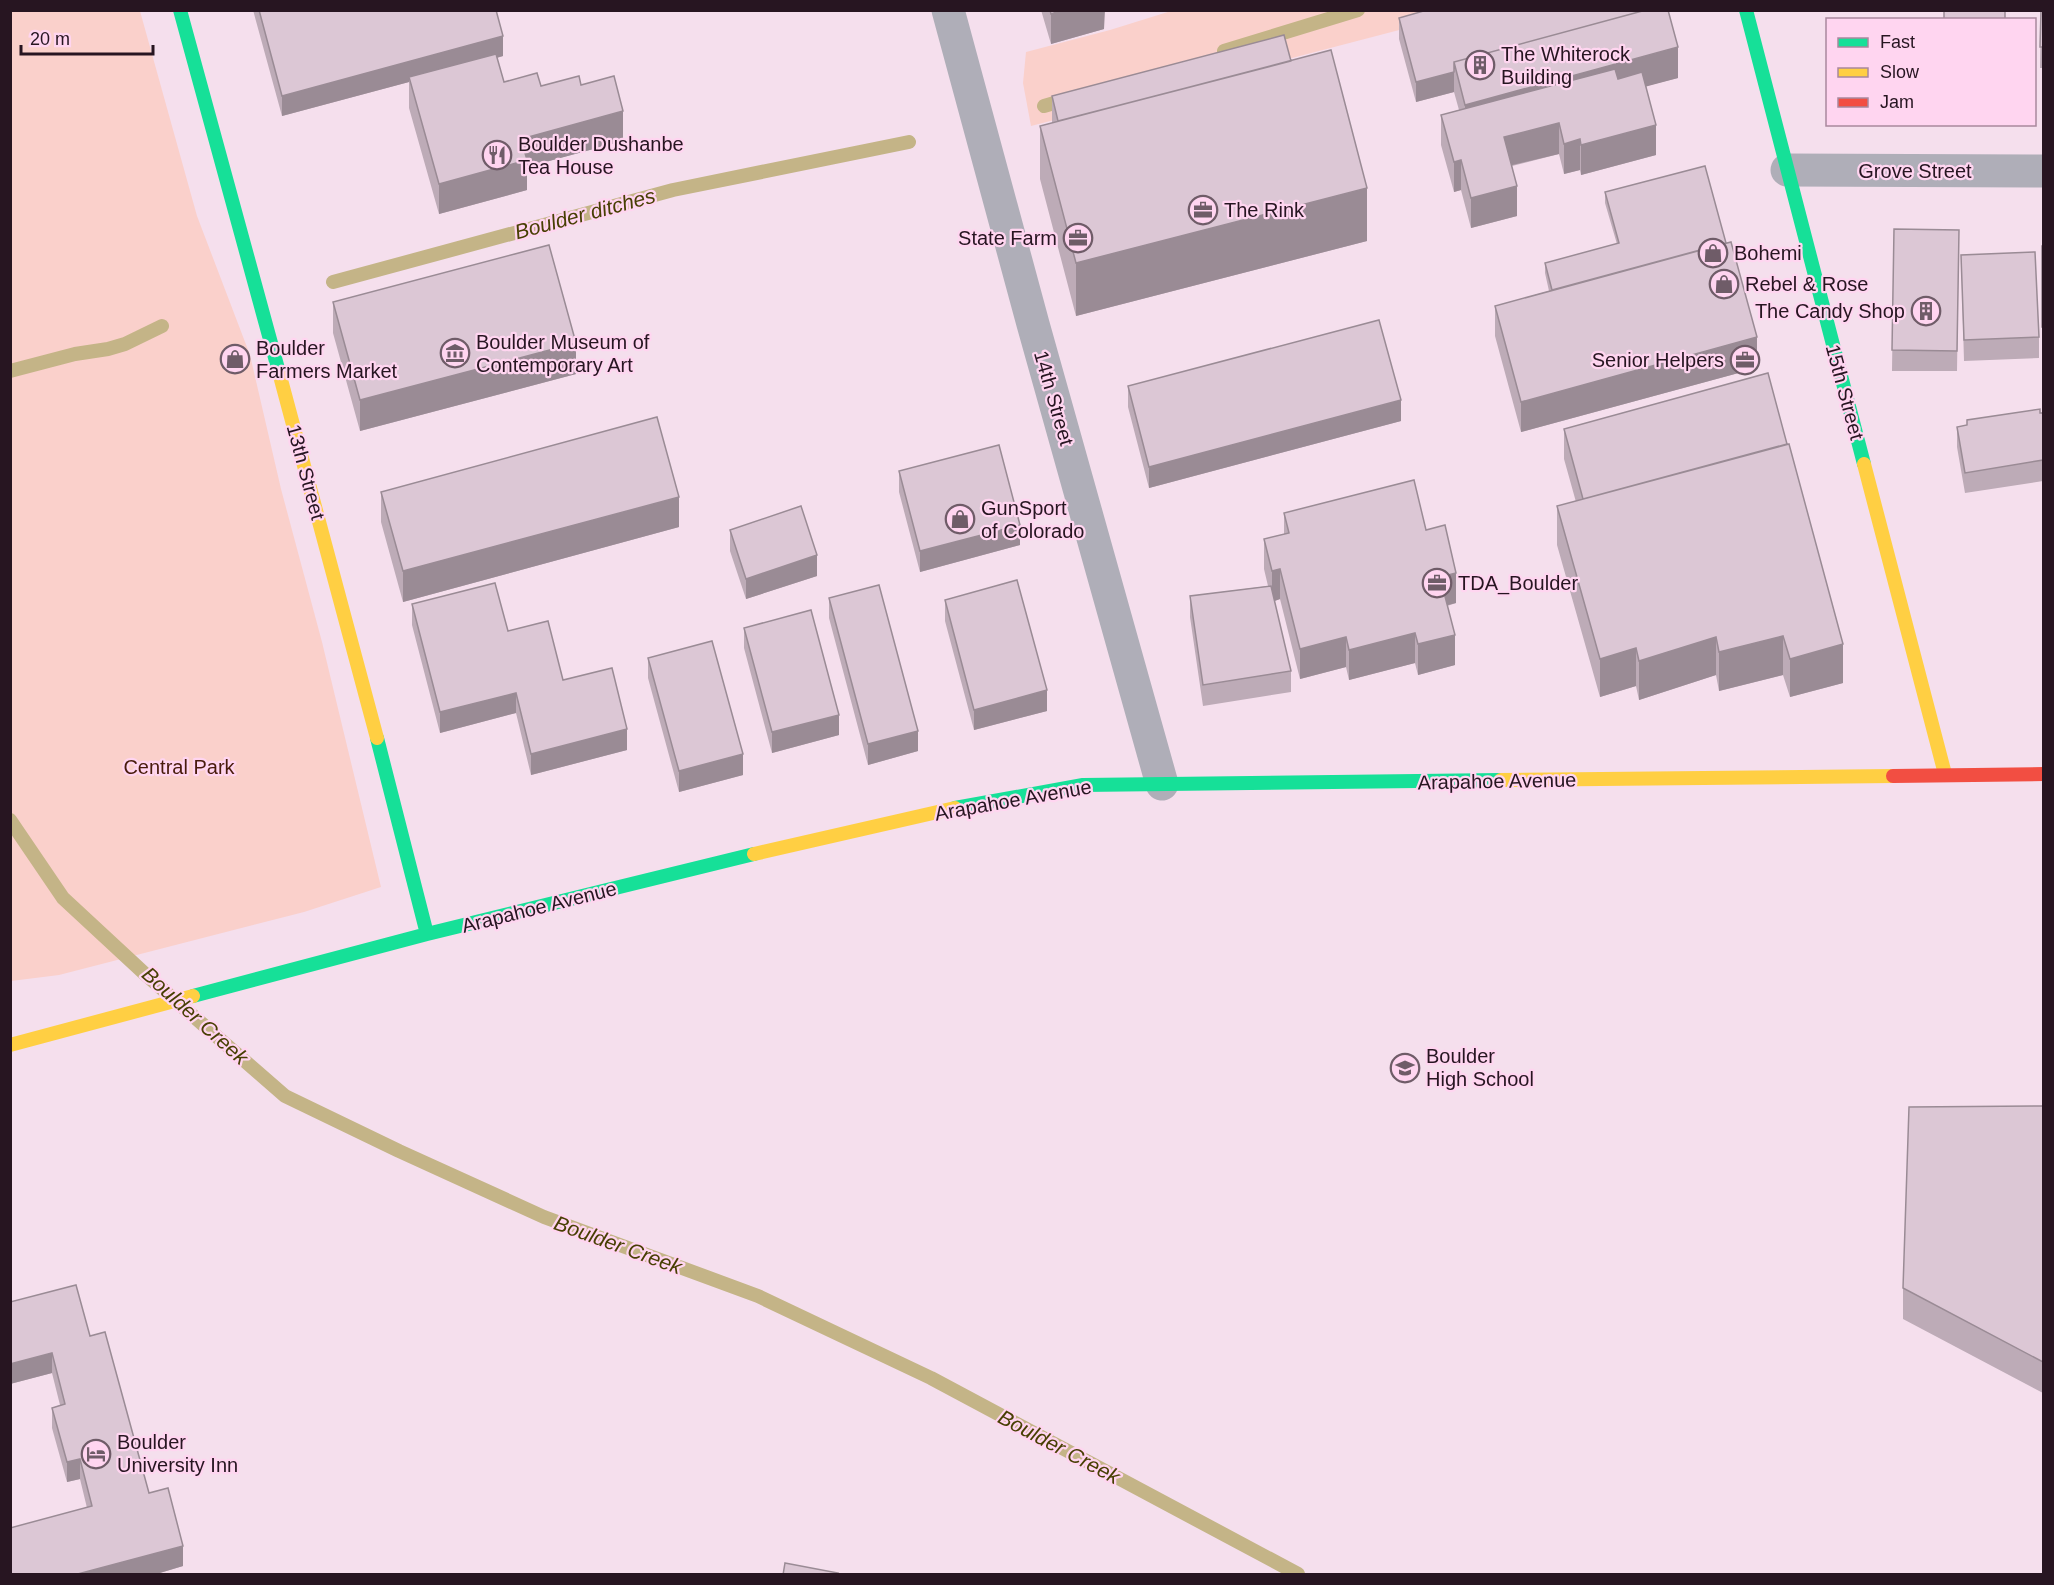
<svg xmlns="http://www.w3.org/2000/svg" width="2054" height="1585" font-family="Helvetica,sans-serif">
<rect width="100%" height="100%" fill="#f5dfed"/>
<path fill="#fad0cb" d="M 10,11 L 140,11 L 197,216 L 250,355 L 281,489 L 322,642 L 381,887 L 304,912 L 59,975 L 11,981 Z
M 1171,11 L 1472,11 L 1031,126 L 1023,83 L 1026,52 L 1110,30 Z"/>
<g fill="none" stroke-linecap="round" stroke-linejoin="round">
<path stroke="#c4b487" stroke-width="14" d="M 1224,51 L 1358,10
M 1044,106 L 1068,99
M 333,282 L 673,190 L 909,142
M 10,371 L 75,354 L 108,349 L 125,344 L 162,326
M 10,820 L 63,898 L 145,974 L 285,1096 L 399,1151 L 544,1217 L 758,1296 L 931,1378 L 1298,1574"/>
<path stroke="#afaeb8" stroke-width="33" d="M 948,10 L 1033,324 L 1162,784
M 1787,170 L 2044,171"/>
<path stroke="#16e098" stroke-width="14" d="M 180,10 L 280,376
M 1746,10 L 1864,464
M 377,738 L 427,934
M 955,808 L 1083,785 L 1501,780
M 193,996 L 427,934 L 754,854"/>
<path stroke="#ffcf43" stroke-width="14" d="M 280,376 L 377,738
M 1864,464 L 1945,774
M 1501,780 L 1893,776
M 754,854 L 955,808
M 10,1045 L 193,996"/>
<path stroke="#f24e42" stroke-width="14" d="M 1893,776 L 2044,774"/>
</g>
<path fill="#bdabb7" d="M 253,10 L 496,10 L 503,56 L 497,58 L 504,82 L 541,86 L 581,85 L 623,141 L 527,167 L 527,190 L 439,214 L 409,108 L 409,82 L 282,116 Z
M 1041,10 L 1104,11 L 1104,29 L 1051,44 Z
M 2041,10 L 2043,10 L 2043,68 L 2040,68 Z
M 1399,18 L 1678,78 L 1646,86 L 1656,155 L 1581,175 L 1580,170 L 1564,174 L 1559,154 L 1512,166 L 1517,216 L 1471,228 L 1461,190 L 1454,192 L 1441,145 L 1441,115 L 1459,110 L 1454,92 L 1416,102 L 1399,39 Z
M 1291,61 L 1367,241 L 1076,316 L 1040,179 L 1040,126 L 1052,123 L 1052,96 Z
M 1605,192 L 1757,368 L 1521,432 L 1495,336 L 1495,306 L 1549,291 L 1545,273 L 1545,263 L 1617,244 L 1605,203 Z
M 1894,229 L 1959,230 L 1957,371 L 1892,371 Z
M 2042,246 L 2043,246 L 2043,347 L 2042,347 Z
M 1961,255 L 2039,337 L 2039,358 L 1964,361 Z
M 333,302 L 576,374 L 360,431 L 333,333 Z
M 1128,386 L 1401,421 L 1149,488 L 1128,407 Z
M 2040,413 L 2043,413 L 2043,481 L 1965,493 L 1957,447 L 1957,427 L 1967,425 L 1967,420 Z
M 1564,429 L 1843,683 L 1790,697 L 1783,675 L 1719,691 L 1716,675 L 1639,700 L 1636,686 L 1600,697 L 1557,545 L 1557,506 L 1576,502 L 1564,459 Z
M 899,471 L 1020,545 L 920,572 L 899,492 Z
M 381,492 L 679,527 L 403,602 L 381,522 Z
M 1284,513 L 1426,530 L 1456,603 L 1447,606 L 1455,665 L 1418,675 L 1415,663 L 1349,680 L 1346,667 L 1300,679 L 1280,599 L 1274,601 L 1291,671 L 1291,692 L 1203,706 L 1190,617 L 1190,596 L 1268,586 L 1264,569 L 1264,539 L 1284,534 Z
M 730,530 L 817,576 L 746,599 L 730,551 Z
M 829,598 L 918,751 L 868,765 L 829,618 Z
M 945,600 L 1047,711 L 974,730 L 945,621 Z
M 412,604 L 508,631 L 563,680 L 627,750 L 531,775 L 516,713 L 440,733 L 412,625 Z
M 744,628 L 839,735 L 772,753 L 744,648 Z
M 648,658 L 743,775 L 679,792 L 648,678 Z
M 2043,1106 L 2043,1393 L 1903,1319 L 1903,1288 Z
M 10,1302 L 90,1336 L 149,1493 L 183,1566 L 153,1575 L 10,1575 L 87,1508 L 80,1479 L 67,1482 L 52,1428 L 52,1408 L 60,1405 L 52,1373 L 10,1384 Z"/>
<path fill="#9a8b95" d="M 1062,10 L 1105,10 L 1104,29 L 1051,44 L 1051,14 Z
M 503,36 L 503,56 L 410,81 L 409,77 L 409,82 L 282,116 L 282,96 Z
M 1678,47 L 1678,78 L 1465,135 L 1465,105 Z
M 1454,72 L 1454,92 L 1416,102 L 1416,82 Z
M 623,111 L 623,141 L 527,167 L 527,190 L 439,214 L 439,184 L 521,139 Z
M 1559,123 L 1559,154 L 1504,167 L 1504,137 Z
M 1656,125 L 1656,155 L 1581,175 L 1581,145 Z
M 1580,139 L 1580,170 L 1564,174 L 1564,144 Z
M 1461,160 L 1461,190 L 1454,192 L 1454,162 Z
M 1517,186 L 1517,216 L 1471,228 L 1471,198 Z
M 1367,188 L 1367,241 L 1076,316 L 1076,263 Z
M 1757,337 L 1757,368 L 1521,432 L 1521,402 Z
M 576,343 L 576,374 L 360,431 L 360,400 Z
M 1401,400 L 1401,421 L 1149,488 L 1149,467 Z
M 679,497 L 679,527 L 403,602 L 403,571 Z
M 1020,525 L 1020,545 L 920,572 L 920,551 Z
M 817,555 L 817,576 L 746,599 L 746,579 Z
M 1280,569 L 1280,599 L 1272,602 L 1272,571 Z
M 1456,573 L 1456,603 L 1440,607 L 1440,577 Z
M 1415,633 L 1415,663 L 1349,680 L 1349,650 Z
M 1455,635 L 1455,665 L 1418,675 L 1418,644 Z
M 1783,636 L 1783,675 L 1719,691 L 1719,652 Z
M 1346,637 L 1346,667 L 1300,679 L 1300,649 Z
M 1716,637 L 1716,675 L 1639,700 L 1639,661 Z
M 1843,644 L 1843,683 L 1790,697 L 1790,659 Z
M 1636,648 L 1636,686 L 1600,697 L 1600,659 Z
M 1047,690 L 1047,711 L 974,730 L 974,710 Z
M 516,693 L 516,713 L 440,733 L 440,712 Z
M 839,715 L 839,735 L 772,753 L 772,732 Z
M 627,729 L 627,750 L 531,775 L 531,754 Z
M 918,731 L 918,751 L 868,765 L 868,744 Z
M 743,754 L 743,775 L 679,792 L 679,771 Z
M 52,1353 L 52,1373 L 10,1384 L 10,1364 Z
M 80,1459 L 80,1479 L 67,1482 L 67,1462 Z
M 183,1546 L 183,1566 L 153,1575 L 74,1575 Z"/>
<path fill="#dcc7d5" stroke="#9a8b95" stroke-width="1.5" d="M 259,10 L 496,10 L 503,36 L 282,96 Z
M 1050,10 L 1062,10 L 1051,14 Z
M 1427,10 L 1646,10 L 1454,62 L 1454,72 L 1416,82 L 1399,18 Z
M 1646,10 L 1668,10 L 1678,47 L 1465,105 L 1454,62 Z
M 1944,10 L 2005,10 L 2005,20 L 1944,20 Z
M 2041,10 L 2043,10 L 2043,47 L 2040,47 Z
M 1284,35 L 1291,61 L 1058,121 L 1052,96 Z
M 1331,50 L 1367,188 L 1076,263 L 1040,126 Z
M 496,54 L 504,82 L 537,73 L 541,86 L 579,76 L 581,85 L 614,76 L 623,111 L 521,139 L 527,160 L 439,184 L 409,77 Z
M 1615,69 L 1618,79 L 1642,72 L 1656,125 L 1581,145 L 1580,139 L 1564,144 L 1559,123 L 1504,137 L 1517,186 L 1471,198 L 1461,160 L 1454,162 L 1441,115 Z
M 1705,166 L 1726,243 L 1552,290 L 1545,263 L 1619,243 L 1605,192 Z
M 1894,229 L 1959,230 L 1957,351 L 1892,350 Z
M 1731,242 L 1757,337 L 1521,402 L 1495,306 Z
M 549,245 L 576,343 L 360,400 L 333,302 Z
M 2042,246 L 2043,246 L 2043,327 L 2042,327 Z
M 2035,252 L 2039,337 L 1964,340 L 1961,255 Z
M 1379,320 L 1401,400 L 1149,467 L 1128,386 Z
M 1768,373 L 1787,444 L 1583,499 L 1564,429 Z
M 2040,409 L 2040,413 L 2043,413 L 2043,460 L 1965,473 L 1957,427 L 1967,425 L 1967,420 Z
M 657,417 L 679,497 L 403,571 L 381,492 Z
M 1789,444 L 1843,644 L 1790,659 L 1783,636 L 1719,652 L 1716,637 L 1639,661 L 1636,648 L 1600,659 L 1557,506 Z
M 999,445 L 1020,525 L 920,551 L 899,471 Z
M 1414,480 L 1426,530 L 1445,525 L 1456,573 L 1440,577 L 1455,635 L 1418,644 L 1415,633 L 1349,650 L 1346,637 L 1300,649 L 1280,569 L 1272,571 L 1264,539 L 1289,533 L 1284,513 Z
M 801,506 L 817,555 L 746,579 L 730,530 Z
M 1017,580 L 1047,690 L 974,710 L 945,600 Z
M 495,583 L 508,631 L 548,621 L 563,680 L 612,668 L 627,729 L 531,754 L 516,693 L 440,712 L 412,604 Z
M 879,585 L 918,731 L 868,744 L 829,598 Z
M 1271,586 L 1291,671 L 1203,685 L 1190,596 Z
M 811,610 L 839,715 L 772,732 L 744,628 Z
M 712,641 L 743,754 L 679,771 L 648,658 Z
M 2043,1106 L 2043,1362 L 1903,1288 L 1909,1107 Z
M 76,1285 L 90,1336 L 105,1332 L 149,1493 L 168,1488 L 183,1546 L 74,1575 L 10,1575 L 10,1528 L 92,1506 L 80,1459 L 67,1462 L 52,1408 L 65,1404 L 52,1353 L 10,1364 L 10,1302 Z
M 785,1563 L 838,1573 L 837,1575 L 783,1575 Z"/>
<defs>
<g id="building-ring" transform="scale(1.5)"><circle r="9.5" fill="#ffd5f0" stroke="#6f5c68" stroke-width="1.5"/><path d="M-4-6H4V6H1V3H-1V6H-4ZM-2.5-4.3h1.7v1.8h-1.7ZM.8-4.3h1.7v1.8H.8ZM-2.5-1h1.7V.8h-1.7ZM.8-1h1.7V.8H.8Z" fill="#6f5c68"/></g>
<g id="restaurant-ring" transform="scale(1.5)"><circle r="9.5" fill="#ffd5f0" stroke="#6f5c68" stroke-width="1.5"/><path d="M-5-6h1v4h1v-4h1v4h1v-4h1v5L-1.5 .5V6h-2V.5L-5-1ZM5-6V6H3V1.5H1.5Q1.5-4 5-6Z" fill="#6f5c68"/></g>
<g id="office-ring" transform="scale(1.5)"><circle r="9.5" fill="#ffd5f0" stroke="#6f5c68" stroke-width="1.5"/><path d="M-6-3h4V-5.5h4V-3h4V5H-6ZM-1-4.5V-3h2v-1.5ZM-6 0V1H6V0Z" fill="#6f5c68"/></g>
<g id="shop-ring" transform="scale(1.5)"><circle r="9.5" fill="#ffd5f0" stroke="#6f5c68" stroke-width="1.5"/><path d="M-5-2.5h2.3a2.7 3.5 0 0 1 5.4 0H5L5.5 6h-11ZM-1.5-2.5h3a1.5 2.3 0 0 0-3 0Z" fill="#6f5c68"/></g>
<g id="museum-ring" transform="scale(1.5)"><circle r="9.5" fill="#ffd5f0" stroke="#6f5c68" stroke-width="1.5"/><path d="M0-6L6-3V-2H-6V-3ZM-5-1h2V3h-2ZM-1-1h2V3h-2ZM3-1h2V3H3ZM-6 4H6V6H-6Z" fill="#6f5c68"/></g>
<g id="school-ring" transform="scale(1.5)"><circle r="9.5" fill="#ffd5f0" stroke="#6f5c68" stroke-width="1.5"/><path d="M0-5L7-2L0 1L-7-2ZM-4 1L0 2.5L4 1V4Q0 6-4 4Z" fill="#6f5c68"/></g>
<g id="hotel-ring" transform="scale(1.5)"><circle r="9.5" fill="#ffd5f0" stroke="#6f5c68" stroke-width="1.5"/><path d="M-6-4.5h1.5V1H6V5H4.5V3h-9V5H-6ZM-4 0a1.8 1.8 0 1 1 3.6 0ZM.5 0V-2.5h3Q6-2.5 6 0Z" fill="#6f5c68"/></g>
</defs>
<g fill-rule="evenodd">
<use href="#building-ring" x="1480" y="65"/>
<use href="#restaurant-ring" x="497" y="155"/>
<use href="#office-ring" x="1203" y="210"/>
<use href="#office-ring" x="1078" y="238"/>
<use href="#shop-ring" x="1713" y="253"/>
<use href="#shop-ring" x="1724" y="284"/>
<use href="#building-ring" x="1926" y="311"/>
<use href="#museum-ring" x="455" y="353"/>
<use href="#shop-ring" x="235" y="359"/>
<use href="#office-ring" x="1745" y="360"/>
<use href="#shop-ring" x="960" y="519"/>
<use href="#office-ring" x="1437" y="583"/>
<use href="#school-ring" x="1405" y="1068"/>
<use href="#hotel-ring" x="96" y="1454"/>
</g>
<g text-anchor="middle" stroke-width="4.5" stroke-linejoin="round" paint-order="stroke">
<g font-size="20" fill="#271521" stroke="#ffd5f0" text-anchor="start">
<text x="1501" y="61">The Whiterock<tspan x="1501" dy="23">Building</tspan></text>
<text x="518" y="151">Boulder Dushanbe<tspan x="518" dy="23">Tea House</tspan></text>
<text x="1224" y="217">The Rink</text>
<text x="1057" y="245" text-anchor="end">State Farm</text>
<text x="1734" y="260">Bohemi</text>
<text x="1745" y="291">Rebel &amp; Rose</text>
<text x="1905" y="318" text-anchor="end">The Candy Shop</text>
<text x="476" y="349">Boulder Museum of<tspan x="476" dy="23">Contemporary Art</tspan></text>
<text x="256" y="355">Boulder<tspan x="256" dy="23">Farmers Market</tspan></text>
<text x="1724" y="367" text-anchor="end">Senior Helpers</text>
<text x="981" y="515">GunSport<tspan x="981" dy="23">of Colorado</tspan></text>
<text x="1458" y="590">TDA_Boulder</text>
<text x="1426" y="1063">Boulder<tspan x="1426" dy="23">High School</tspan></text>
<text x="117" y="1449">Boulder<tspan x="117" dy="23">University Inn</tspan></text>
</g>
<g font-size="20" fill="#271521" stroke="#ffd5f0">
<text x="1915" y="178">Grove Street</text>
<text transform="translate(1845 392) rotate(75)" y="7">15th Street</text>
<text transform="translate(1054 398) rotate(74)" y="7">14th Street</text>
<text transform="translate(306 472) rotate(75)" y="7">13th Street</text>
<text transform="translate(1497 781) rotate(-1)" y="7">Arapahoe Avenue</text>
<text transform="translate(1013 800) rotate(-10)" y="7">Arapahoe Avenue</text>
<text transform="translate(539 907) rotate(-14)" y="7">Arapahoe Avenue</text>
</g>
<g font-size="20" fill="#481b0b" stroke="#ffd5f0">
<text x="179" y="774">Central Park</text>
</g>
<g font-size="21" font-style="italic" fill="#483f03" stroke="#ffd5f0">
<text transform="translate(585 214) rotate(-15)" y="7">Boulder ditches</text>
<text transform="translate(195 1016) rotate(42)" y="7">Boulder Creek</text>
<text transform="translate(618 1245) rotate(20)" y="7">Boulder Creek</text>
<text transform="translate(1059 1447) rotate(28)" y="7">Boulder Creek</text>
</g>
</g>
<rect width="2054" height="1585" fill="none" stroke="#271521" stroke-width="24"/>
<rect x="1826" y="18" width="210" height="108" fill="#ffd5f0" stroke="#a9889d" stroke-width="1.5"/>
<rect x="1838" y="38" width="30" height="9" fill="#16e098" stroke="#a9889d" stroke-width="1.5"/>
<text x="1880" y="48" font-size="18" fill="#271521">Fast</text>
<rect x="1838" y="68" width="30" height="9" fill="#ffcf43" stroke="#a9889d" stroke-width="1.5"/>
<text x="1880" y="78" font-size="18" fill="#271521">Slow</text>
<rect x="1838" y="98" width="30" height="9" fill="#f24e42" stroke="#a9889d" stroke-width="1.5"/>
<text x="1880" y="108" font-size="18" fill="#271521">Jam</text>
<path d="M21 45v9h132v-9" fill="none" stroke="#271521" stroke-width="3"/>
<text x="30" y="45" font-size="18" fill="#271521" stroke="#ffd5f0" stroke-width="4.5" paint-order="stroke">20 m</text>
</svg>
